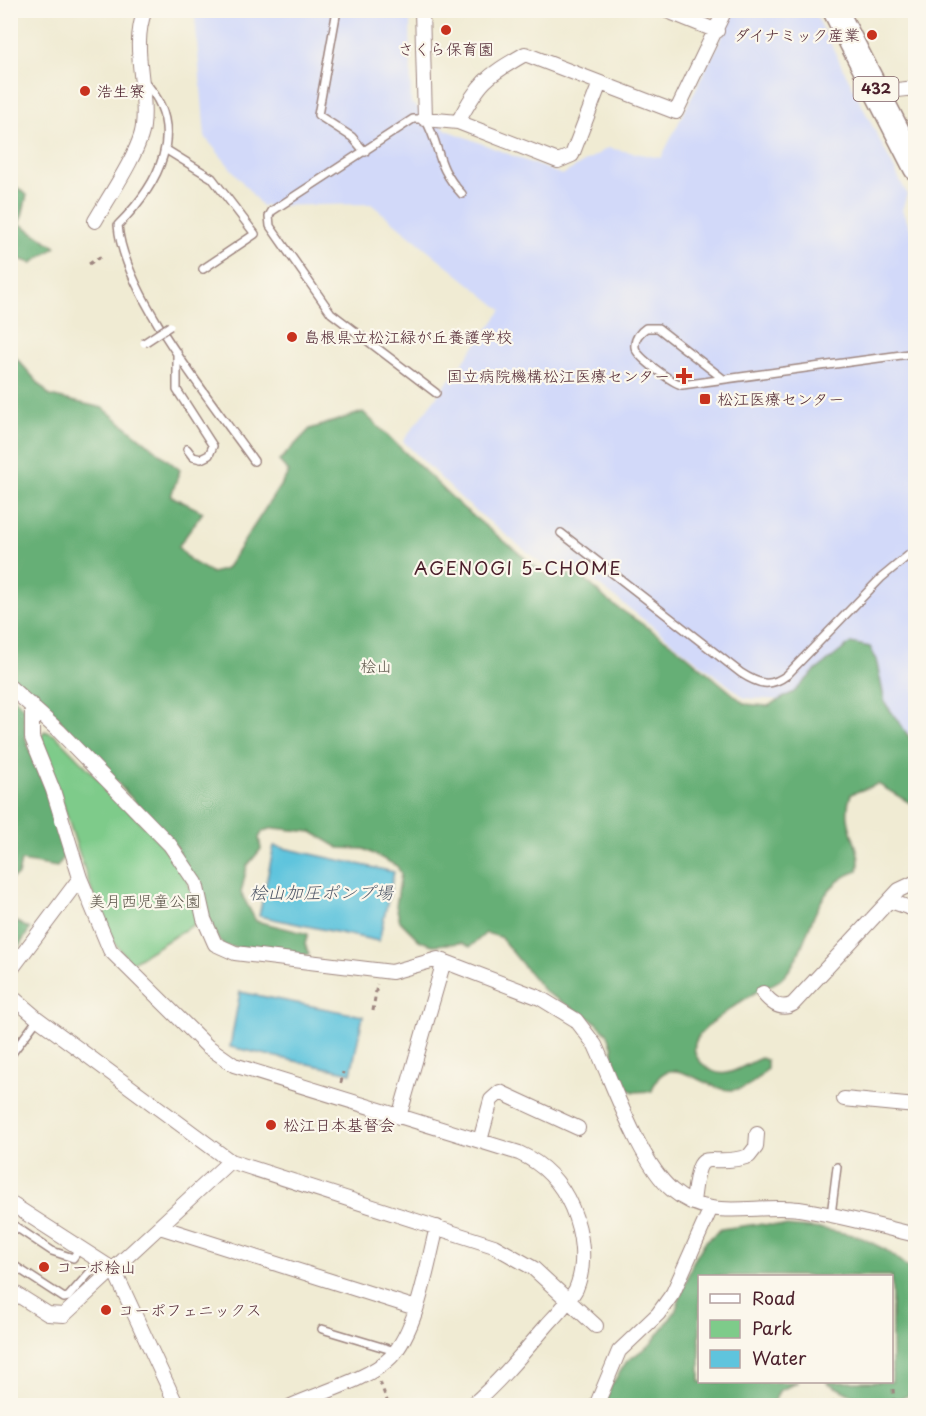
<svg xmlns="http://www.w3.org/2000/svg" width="926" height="1416" font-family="'Playpen Sans','Klee One',sans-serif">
<rect width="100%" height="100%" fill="#fbf7ec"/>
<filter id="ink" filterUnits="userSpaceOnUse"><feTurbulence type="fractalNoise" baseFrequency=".0167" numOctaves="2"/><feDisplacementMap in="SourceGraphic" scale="12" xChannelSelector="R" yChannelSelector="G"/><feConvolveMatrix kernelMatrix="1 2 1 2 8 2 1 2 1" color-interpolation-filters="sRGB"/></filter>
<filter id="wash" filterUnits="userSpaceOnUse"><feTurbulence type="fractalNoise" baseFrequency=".008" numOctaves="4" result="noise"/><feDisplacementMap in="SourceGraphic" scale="24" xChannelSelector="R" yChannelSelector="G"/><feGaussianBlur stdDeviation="1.35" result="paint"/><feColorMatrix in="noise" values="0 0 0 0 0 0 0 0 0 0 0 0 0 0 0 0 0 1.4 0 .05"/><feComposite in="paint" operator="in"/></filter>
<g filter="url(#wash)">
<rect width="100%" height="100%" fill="#f0ebd3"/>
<path fill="#d2d9f9" d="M 199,10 L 380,10 L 410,18 L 411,103 L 447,130 L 562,175 L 608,148 L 661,158 L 735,11 L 804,11 L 816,15 L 907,194 L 902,210 L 915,238 L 915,739 L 874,704 L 745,698 L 576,567 L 557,576 L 465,502 L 403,441 L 502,310 L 371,204 L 262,206 L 205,137 L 195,16 Z"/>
<path fill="#7ecb8a" stroke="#64755a" stroke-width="1.5" d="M 45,731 L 56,736 L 154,836 L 186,876 L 200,921 L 131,963 L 113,941 L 92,892 L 41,737 Z"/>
<path fill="#66af76" stroke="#586750" stroke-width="1.5" d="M 10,182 L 27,195 L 20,224 L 56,247 L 32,263 L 11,257 Z
M 10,351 L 50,396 L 103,408 L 180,470 L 171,496 L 203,512 L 178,547 L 191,561 L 212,573 L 226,569 L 289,472 L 279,461 L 310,429 L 363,412 L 463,508 L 545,574 L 553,579 L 573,574 L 584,578 L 608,601 L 678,648 L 745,704 L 768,706 L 794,692 L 814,672 L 851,643 L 870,647 L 876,659 L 885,703 L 915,745 L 915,803 L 910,803 L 878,784 L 851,794 C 839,827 864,845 858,871 C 806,887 812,953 780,980 C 773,985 763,988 756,992 C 741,1001 707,1024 698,1037 C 691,1048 695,1058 704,1065 C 724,1084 740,1066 761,1058 L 767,1060 L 767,1069 C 757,1080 748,1089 732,1090 C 705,1092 666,1045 652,1091 L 634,1092 L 624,1086 L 613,1064 L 613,1048 L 607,1033 L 596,1022 L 545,992 L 500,937 L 486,933 L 470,947 L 462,943 L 433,945 L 420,941 L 400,921 L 396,906 L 401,874 L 397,866 L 364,849 L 339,848 L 312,832 L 274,828 L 263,831 L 259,838 L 261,849 L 247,866 L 241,893 L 256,921 L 308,934 L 305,944 L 309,954 L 298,956 L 225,946 L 217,938 L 175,845 L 38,697 L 11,680 Z
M 11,694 L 23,707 L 26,740 L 45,787 L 66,854 L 57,867 L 21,861 L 18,875 L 11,879 Z
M 11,919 L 30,929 L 11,958 Z
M 757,1224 L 823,1229 L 858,1236 L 886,1250 L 911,1270 L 915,1280 L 915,1335 L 911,1344 L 908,1363 L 914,1379 L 908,1396 L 882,1403 L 861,1400 L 826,1382 L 892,1382 L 892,1276 L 700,1276 L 700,1382 L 798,1382 L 779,1391 L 773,1405 L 605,1406 L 611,1386 L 627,1361 L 651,1344 L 675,1312 L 693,1262 L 705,1242 L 721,1229 Z"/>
<path fill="#5fc4dd" stroke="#547284" stroke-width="1.5" d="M 274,846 L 394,872 L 379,941 L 259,916 Z
M 240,992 L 363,1016 L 351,1073 L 230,1047 Z"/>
</g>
<g filter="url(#ink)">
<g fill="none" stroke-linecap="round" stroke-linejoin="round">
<g stroke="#9d857f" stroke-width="10">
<path id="service" d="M 337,10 L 318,115 L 352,137 L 365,152
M 143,80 C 190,129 158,185 118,225 C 123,294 213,403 254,461
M 165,149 L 212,178 L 255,234 L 203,269
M 177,352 L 177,390 L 213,446 L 209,455 L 201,459 L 193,457 L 187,449
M 722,378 L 658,328 L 646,328 C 640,332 634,339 635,347 C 636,357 673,383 682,385 L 916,353
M 436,393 L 331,313 L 270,226 L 269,216 L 272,211 L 413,119 L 425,119 C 442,148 434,164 462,194
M 561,533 L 741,673 C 758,684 770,688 787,675 L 881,578 L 916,549
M 10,1056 L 38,1019
M 831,1215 L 837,1167
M 10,1223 L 52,1251 L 73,1258 L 80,1248
M 10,1263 L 64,1298 L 68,1297 L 100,1261
M 322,1329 L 395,1351"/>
</g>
<g stroke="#9d857f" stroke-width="16">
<path id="minor" d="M 422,10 L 425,119 L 458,122 L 558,161 L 572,155 L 600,83
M 665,10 L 717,31
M 878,92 L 916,88
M 458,122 C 480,81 485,77 525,54 L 676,112 L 725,10
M 95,221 C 108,198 141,150 143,126 C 148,87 130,48 145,10
M 10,687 L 59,731 L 170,845 L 196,883 L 204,919 L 215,944 L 235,953 L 392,972 L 438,959 L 540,998 L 576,1020 L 595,1045 C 613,1084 640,1163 672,1190 C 711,1223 754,1203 799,1209 C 839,1215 877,1226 916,1235
M 32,705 L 32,738 L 53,790 L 80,878 L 110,950 L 207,1046 L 234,1065 L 519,1153 C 544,1164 561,1182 572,1208 C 582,1232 587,1263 576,1289 C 569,1302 557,1314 547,1325 C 523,1353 500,1381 471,1406
M 890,901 L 916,910
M 10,971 L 80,878
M 763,993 C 771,1003 781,1011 793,1004 L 899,890 L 916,882
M 10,995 L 38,1019 L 230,1161 L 494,1246 L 533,1268 L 596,1326
M 844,1099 L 916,1106
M 399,1117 L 444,961
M 480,1141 L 491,1100 L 500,1092 L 578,1128
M 10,1203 L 114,1270 L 177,1406
M 693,1203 C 700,1137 704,1171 749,1156 L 756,1147 L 757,1134
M 160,1227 L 416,1308
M 10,1290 L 48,1314 L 64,1315 L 230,1161
M 291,1406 C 319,1393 370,1379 391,1357 C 418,1328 427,1265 437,1227
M 596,1406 L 619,1351 L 658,1314 L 673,1293 L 710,1210"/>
</g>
<g stroke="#9d857f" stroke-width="27">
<path id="trunk" d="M 835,10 L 916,168"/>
</g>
<path stroke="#9d857f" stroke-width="3" stroke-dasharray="4.5 4.5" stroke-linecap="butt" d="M 89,264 L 103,255
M 373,1011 L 377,984
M 341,1083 L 343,1072
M 380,1382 L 389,1406
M 893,1389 L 894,1406
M 833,1402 L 853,1406"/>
<use href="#service" stroke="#fff" stroke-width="7"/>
<use href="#minor" stroke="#fff" stroke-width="14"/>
<use href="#trunk" stroke="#fff" stroke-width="24"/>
<g stroke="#9d857f" stroke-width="10" stroke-linecap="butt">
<path id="service-bridge" d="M 144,343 L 170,326"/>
</g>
<use href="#service-bridge" stroke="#fff" stroke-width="7"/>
</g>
</g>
<g fill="#c8321e" stroke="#fbf7ec" stroke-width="2">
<circle cx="446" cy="30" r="6"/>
<circle cx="872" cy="35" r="6"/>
<circle cx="85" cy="91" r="6"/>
<circle cx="292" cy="337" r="6"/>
<path d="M681 367h6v6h6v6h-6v6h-6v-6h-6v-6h6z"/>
<rect x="699" y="393" width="12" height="12" rx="3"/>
<circle cx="271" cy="1125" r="6"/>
<circle cx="44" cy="1267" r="6"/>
<circle cx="106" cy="1310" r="6"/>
</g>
<g text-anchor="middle" stroke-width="4.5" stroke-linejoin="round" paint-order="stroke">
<rect fill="#fbf7ec" stroke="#7f6065" stroke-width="1.5" x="853.5" y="77" width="45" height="24" rx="4.5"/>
<g font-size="15" font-weight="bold" fill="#4a1f2b">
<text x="876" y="94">432</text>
</g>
<g font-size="16" fill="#4a1f2b" stroke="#fbf7ec" text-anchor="start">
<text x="860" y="41" text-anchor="end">ダイナミック産業</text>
<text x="446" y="55" text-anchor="middle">さくら保育園</text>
<text x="97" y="97">浩生寮</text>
<text x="304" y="343">島根県立松江緑が丘養護学校</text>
<text x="670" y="382" text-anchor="end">国立病院機構松江医療センター</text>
<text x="717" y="405">松江医療センター</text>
<text x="283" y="1131">松江日本基督会</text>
<text x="56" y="1273">コーポ桧山</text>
<text x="118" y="1316">コーポフェニックス</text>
</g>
<g font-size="16" fill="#5a5348" stroke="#fbf7ec">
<text x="376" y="672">桧山</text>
<text x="145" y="907">美月西児童公園</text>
</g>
<g font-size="18" letter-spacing="1.5" fill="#4a1f2b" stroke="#fbf7ec">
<text x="518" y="575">AGENOGI 5-CHOME</text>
</g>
<g font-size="18" font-style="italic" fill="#515969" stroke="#fbf7ec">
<text x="321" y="899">桧山加圧ポンプ場</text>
</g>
</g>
<rect width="926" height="1416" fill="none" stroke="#fbf7ec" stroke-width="36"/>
<rect x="698" y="1275" width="195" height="108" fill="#fbf7ec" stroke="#b4a19f" stroke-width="1.5"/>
<rect x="710" y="1294" width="30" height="9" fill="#ffffff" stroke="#b4a19f" stroke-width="1.5"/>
<text x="752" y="1305" font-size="18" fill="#4a1f2b">Road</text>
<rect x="710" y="1320" width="30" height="18" fill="#7ecb8a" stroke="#b4a19f" stroke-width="1.5"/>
<text x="752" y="1335" font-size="18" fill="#4a1f2b">Park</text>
<rect x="710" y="1350" width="30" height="18" fill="#5fc4dd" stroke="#b4a19f" stroke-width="1.5"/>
<text x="752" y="1365" font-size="18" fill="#4a1f2b">Water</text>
</svg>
